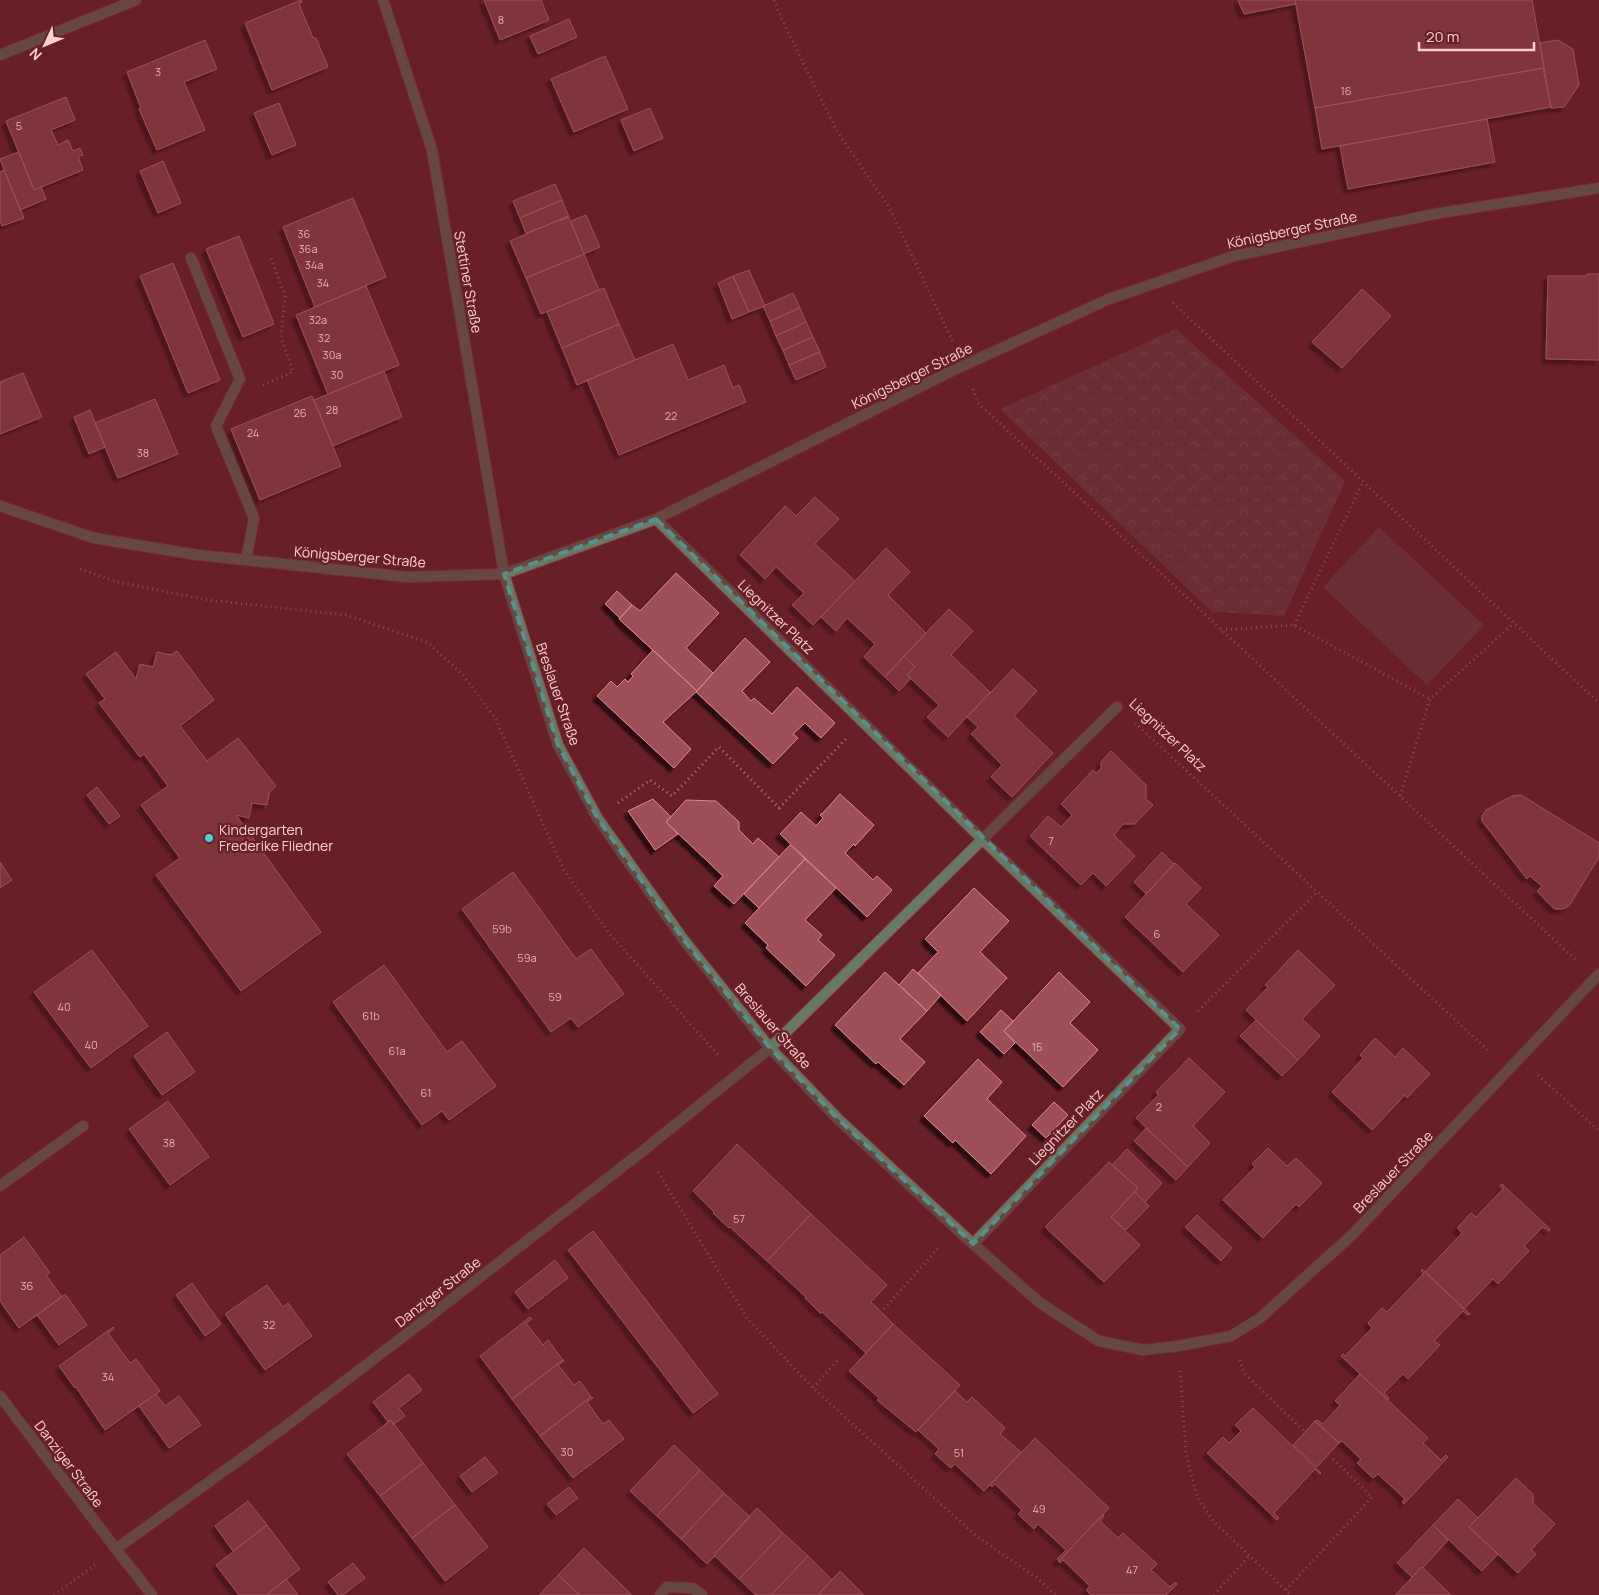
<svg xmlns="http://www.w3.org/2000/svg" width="1599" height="1595" font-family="Manrope,sans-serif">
<defs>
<pattern id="forest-crowns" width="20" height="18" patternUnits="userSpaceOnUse" patternTransform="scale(1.25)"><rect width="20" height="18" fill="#6c4243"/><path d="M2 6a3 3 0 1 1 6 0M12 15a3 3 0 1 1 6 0" fill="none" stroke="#825c5d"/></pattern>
<filter id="shadow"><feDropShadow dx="-4.5" dy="4.5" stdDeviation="1" flood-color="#0009"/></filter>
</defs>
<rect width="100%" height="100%" fill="#682027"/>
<path fill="#6c4243" d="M 1379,527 L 1484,625 L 1427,685 L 1323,587 Z"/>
<path fill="url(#forest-crowns)" d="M 1176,329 L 1345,481 L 1284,616 L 1212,612 L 1000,409 Z"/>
<path fill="#9e5054" stroke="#dc898b" filter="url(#shadow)" d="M 301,0 L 302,2 L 299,4 L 313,38 L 316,38 L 328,67 L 272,90 L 245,23 Z
M 484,0 L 541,0 L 549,20 L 500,40 Z
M 1238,0 L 1295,0 L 1296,4 L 1244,14 Z
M 1295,0 L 1532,0 L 1544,68 L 1315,108 Z
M 569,19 L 577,37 L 538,54 L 530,36 Z
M 205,40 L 217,69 L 184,82 L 205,130 L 157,150 L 139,109 L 141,108 L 127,72 Z
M 1558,40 L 1573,49 L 1579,85 L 1564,107 L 1551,108 L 1540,43 Z
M 605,56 L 628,109 L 574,132 L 551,79 Z
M 1543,68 L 1551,107 L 1322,149 L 1315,108 Z
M 66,97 L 75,120 L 51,130 L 58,145 L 68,140 L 73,151 L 80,148 L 83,155 L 78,156 L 83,170 L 34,190 L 6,121 Z
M 279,103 L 296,145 L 272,155 L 254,113 Z
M 650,108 L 663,138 L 634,151 L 621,120 Z
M 1487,119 L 1495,162 L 1348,189 L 1340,146 Z
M 19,152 L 34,190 L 41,187 L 46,199 L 20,210 L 0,159 Z
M 163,161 L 181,203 L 158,213 L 140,171 Z
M 4,170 L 24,218 L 2,226 L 0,220 L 0,172 Z
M 555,184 L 562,200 L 520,218 L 513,201 Z
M 353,198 L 386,277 L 315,307 L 283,227 Z
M 562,200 L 569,217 L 526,233 L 520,218 Z
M 586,215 L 600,247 L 584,254 L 571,221 Z
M 568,216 L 584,254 L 526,278 L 510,241 Z
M 239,236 L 274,324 L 243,337 L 206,249 Z
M 584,254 L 599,290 L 541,314 L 526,278 Z
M 173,263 L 220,380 L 188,393 L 140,276 Z
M 749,270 L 765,306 L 749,312 L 733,276 Z
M 1587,274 L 1599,274 L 1599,360 L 1546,359 L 1548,276 L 1587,276 Z
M 733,276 L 749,312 L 732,319 L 718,283 Z
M 366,286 L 399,365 L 328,394 L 296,315 Z
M 604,288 L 619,324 L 562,348 L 547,312 Z
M 1362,289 L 1391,316 L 1342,368 L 1312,342 Z
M 793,293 L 800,308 L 770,321 L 763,306 Z
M 800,308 L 806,322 L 776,336 L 770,321 Z
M 806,322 L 813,337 L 783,350 L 776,336 Z
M 619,324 L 635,360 L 577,385 L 562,348 Z
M 813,337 L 820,352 L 789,365 L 783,350 Z
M 673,344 L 688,380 L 724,365 L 733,388 L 739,385 L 746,402 L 619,455 L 587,380 Z
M 820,352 L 826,367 L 796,380 L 789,365 Z
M 384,371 L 402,417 L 333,446 L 314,400 Z
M 23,373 L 42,417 L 0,434 L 0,382 Z
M 312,396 L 341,466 L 260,500 L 231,429 Z
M 155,399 L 178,454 L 118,478 L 95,423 Z
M 90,410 L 105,447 L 89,454 L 74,417 Z
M 815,497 L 839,519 L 815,544 L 855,581 L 813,625 L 792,605 L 804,593 L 776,567 L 765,579 L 740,555 L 785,506 L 796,516 Z
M 886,548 L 910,572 L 888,595 L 926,633 L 885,677 L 864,657 L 875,644 L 847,618 L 836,631 L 821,617 Z
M 676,573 L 719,613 L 686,648 L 713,673 L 697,691 L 619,619 L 632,605 L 640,611 Z
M 617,591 L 632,605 L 620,618 L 605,604 Z
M 949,609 L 973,631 L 951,655 L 990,692 L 948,737 L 927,717 L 939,705 L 907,675 L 915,667 L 904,656 Z
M 745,638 L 770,662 L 742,691 L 751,701 L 754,698 L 772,714 L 797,687 L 835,723 L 821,738 L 805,723 L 793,734 L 798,738 L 773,764 L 696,692 Z
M 653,650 L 697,691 L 663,722 L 691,749 L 674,768 L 597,696 L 611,681 L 617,687 L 625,679 L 628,682 L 633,676 L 631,674 Z
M 177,651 L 214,700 L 180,726 L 207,761 L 238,738 L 276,786 L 269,793 L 267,805 L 252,803 L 249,818 L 236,815 L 321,932 L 241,991 L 156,875 L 180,858 L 141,805 L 168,786 L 144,754 L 140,757 L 99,703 L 105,699 L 86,674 L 116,652 L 136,679 L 140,664 L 153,667 L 157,652 L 171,655 Z
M 904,656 L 915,667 L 907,675 L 911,678 L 899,691 L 885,677 Z
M 1013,669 L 1037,691 L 1014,716 L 1053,753 L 1012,797 L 991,777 L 1002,765 L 971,734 L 978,727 L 967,717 Z
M 1111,751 L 1146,785 L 1146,799 L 1153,805 L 1135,824 L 1123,824 L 1114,835 L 1135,856 L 1106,886 L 1093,873 L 1081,885 L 1030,836 L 1048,816 L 1061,827 L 1072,815 L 1061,804 L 1093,770 L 1096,773 L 1101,769 L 1101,762 Z
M 97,787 L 120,816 L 109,824 L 87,795 Z
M 840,794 L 874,825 L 855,846 L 854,844 L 845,853 L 873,880 L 877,876 L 892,890 L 867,917 L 780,834 L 801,812 L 816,826 L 823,818 L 820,815 L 822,813 L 822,814 Z
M 1521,795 L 1599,843 L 1599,857 L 1569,906 L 1563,909 L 1555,909 L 1551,906 L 1537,891 L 1542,886 L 1530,876 L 1527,879 L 1482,821 L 1482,816 L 1486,810 L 1512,796 Z
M 653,799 L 671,817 L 666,822 L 678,834 L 655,850 L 628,811 Z
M 686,800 L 716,801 L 739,822 L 739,830 L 753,844 L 758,838 L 779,857 L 734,904 L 714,886 L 723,876 L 666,822 Z
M 790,845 L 805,859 L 759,908 L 744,894 Z
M 1162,852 L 1174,864 L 1146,894 L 1134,882 Z
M 805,859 L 836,888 L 805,920 L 822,935 L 818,940 L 835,955 L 806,986 L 766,948 L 768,945 L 745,923 Z
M 0,862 L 12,880 L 0,888 Z
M 1175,863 L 1201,888 L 1186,904 L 1219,935 L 1183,972 L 1125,917 Z
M 513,872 L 576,959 L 591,949 L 624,994 L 578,1027 L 571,1018 L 551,1032 L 462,909 Z
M 974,888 L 1009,921 L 980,952 L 1007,978 L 967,1021 L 918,973 L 938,952 L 925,939 Z
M 92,950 L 148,1026 L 91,1068 L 34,992 Z
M 1298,950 L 1335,985 L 1302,1019 L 1320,1036 L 1298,1060 L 1246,1010 L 1268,987 L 1265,985 Z
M 384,965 L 447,1052 L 462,1041 L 496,1086 L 449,1120 L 442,1111 L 422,1125 L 333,1002 Z
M 913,969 L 941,995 L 927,1011 L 899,985 Z
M 885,972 L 927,1011 L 900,1039 L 925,1062 L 904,1085 L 878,1062 L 876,1064 L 835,1025 Z
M 1059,972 L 1090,1002 L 1070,1023 L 1098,1050 L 1063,1087 L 1004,1031 Z
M 1001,1010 L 1013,1021 L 1004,1031 L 1015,1043 L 1004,1054 L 980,1032 Z
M 1256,1020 L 1298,1060 L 1282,1076 L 1240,1036 Z
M 167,1032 L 195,1072 L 162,1095 L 134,1056 Z
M 1375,1038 L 1395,1057 L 1403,1048 L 1430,1074 L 1407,1098 L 1405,1095 L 1372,1130 L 1332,1092 L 1363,1058 L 1360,1055 Z
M 1189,1058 L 1225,1092 L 1193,1126 L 1210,1143 L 1188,1167 L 1136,1118 L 1158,1095 L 1156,1092 Z
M 978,1059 L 1002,1082 L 987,1099 L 1026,1136 L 991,1174 L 955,1140 L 953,1143 L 924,1116 Z
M 168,1101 L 209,1157 L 170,1185 L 129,1129 Z
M 1054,1102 L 1068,1115 L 1046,1138 L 1032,1125 Z
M 1146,1128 L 1188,1167 L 1176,1180 L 1134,1141 Z
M 737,1144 L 811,1214 L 767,1261 L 730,1227 L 729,1228 L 713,1213 L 714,1212 L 693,1191 Z
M 1268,1148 L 1287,1166 L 1296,1158 L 1322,1183 L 1299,1207 L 1296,1204 L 1263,1238 L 1223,1200 L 1255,1167 L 1252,1164 Z
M 1127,1149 L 1162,1183 L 1145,1202 L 1135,1192 L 1138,1188 L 1112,1165 Z
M 1109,1162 L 1138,1188 L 1111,1217 L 1140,1245 L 1104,1282 L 1045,1227 Z
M 1502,1184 L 1550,1229 L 1549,1231 L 1543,1227 L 1524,1246 L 1529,1251 L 1498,1284 L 1493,1279 L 1464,1309 L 1425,1272 L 1462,1233 L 1457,1228 L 1471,1213 L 1476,1217 L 1504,1188 L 1500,1186 Z
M 1135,1192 L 1149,1206 L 1126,1230 L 1111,1217 Z
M 811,1214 L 887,1285 L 871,1302 L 893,1324 L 866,1353 L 822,1312 L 820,1313 L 805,1298 L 806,1297 L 767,1261 Z
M 1197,1215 L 1232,1248 L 1221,1261 L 1185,1227 Z
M 593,1231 L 718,1394 L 693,1413 L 568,1250 Z
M 24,1237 L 50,1273 L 46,1275 L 62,1297 L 19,1328 L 0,1301 L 0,1255 Z
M 555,1260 L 568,1278 L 528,1309 L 515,1292 Z
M 1422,1269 L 1470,1314 L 1468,1315 L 1463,1311 L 1434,1341 L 1440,1345 L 1408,1379 L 1403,1374 L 1384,1393 L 1389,1398 L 1388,1400 L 1341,1356 L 1343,1354 L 1345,1356 L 1372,1328 L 1368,1323 L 1382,1308 L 1387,1312 L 1424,1273 L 1421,1271 Z
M 192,1283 L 221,1324 L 205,1336 L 176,1295 Z
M 267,1285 L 283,1307 L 288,1303 L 312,1336 L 265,1370 L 225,1314 Z
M 65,1294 L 87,1325 L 59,1345 L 37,1315 Z
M 530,1317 L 532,1319 L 526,1323 L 543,1345 L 548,1340 L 563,1360 L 512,1399 L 480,1356 Z
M 893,1324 L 960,1385 L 916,1432 L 877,1400 L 879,1398 L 849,1371 Z
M 113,1327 L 114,1329 L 108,1333 L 130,1363 L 136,1359 L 160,1391 L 105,1430 L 76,1387 L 75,1388 L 59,1366 Z
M 563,1360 L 564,1361 L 558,1365 L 574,1385 L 580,1381 L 591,1397 L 540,1436 L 512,1399 Z
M 409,1374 L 422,1390 L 399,1408 L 405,1416 L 393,1425 L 391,1420 L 388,1422 L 373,1402 Z
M 1360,1374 L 1428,1438 L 1423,1443 L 1441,1460 L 1446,1455 L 1448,1457 L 1404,1504 L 1402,1502 L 1405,1499 L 1378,1474 L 1373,1478 L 1357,1463 L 1361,1459 L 1342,1441 L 1339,1443 L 1315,1421 L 1317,1420 L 1323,1424 L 1340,1405 L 1335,1401 Z
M 955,1391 L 967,1402 L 972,1397 L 1005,1428 L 1000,1434 L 1021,1452 L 984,1491 L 955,1464 L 951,1468 L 935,1454 L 939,1449 L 918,1430 Z
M 156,1394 L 165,1406 L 179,1396 L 201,1425 L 169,1448 L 139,1406 Z
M 591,1397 L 593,1398 L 587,1402 L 603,1424 L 609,1420 L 624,1439 L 573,1478 L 540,1436 Z
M 1253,1408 L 1321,1473 L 1320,1474 L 1315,1469 L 1274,1513 L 1279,1518 L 1277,1520 L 1207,1453 L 1223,1437 L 1229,1443 L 1241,1431 L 1235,1425 Z
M 391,1420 L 423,1463 L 380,1496 L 347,1454 Z
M 1315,1421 L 1339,1443 L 1317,1467 L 1293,1445 Z
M 1035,1438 L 1109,1508 L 1059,1561 L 1057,1559 L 1066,1550 L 1038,1524 L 1034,1529 L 1018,1514 L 1022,1510 L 995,1484 L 992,1487 L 990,1485 Z
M 674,1445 L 700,1470 L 657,1516 L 630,1491 Z
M 485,1457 L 498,1473 L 472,1492 L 460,1476 Z
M 423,1463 L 455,1505 L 412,1538 L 380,1496 Z
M 700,1470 L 724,1493 L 681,1539 L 657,1516 Z
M 1516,1478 L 1533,1494 L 1533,1503 L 1555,1524 L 1531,1550 L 1536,1554 L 1518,1573 L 1469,1527 Z
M 569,1487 L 578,1498 L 556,1515 L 547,1504 Z
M 724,1493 L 750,1517 L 714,1555 L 715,1556 L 707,1564 L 681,1539 Z
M 1458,1499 L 1478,1518 L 1469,1527 L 1498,1554 L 1482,1571 L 1433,1525 Z
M 248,1501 L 267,1525 L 233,1551 L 215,1526 Z
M 455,1505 L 488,1547 L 445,1581 L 412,1538 Z
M 757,1508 L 783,1533 L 739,1579 L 714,1555 Z
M 1103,1514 L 1104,1516 L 1100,1521 L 1118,1538 L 1123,1533 L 1157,1564 L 1151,1570 L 1170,1587 L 1175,1582 L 1177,1584 L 1166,1595 L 1091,1595 L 1086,1590 L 1090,1586 L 1063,1560 L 1060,1563 L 1059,1561 Z
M 267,1525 L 300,1569 L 266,1595 L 239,1595 L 216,1565 Z
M 1433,1525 L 1448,1540 L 1423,1568 L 1422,1567 L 1412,1577 L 1397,1563 Z
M 783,1533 L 808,1556 L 771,1595 L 756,1595 L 739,1579 Z
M 584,1548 L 632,1595 L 580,1595 L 558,1575 Z
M 808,1556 L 832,1580 L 818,1595 L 771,1595 Z
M 353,1563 L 365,1578 L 343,1595 L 338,1595 L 328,1582 Z
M 1422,1567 L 1423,1568 L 1451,1595 L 1395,1595 Z
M 840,1571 L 864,1595 L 818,1595 Z
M 558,1575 L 580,1595 L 539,1595 Z
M 286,1579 L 298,1595 L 266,1595 Z"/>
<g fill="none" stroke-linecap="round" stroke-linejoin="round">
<g stroke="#834045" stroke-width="12">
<path id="service" d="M 191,258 L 240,379 L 216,426 L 254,518 L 246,560
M 0,1186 L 83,1126"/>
</g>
<g stroke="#834045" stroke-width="12">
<path id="minor" d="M 383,0 L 432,150 L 504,574 L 558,745 L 598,819 L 683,939 L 770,1048 L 838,1119 L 973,1244 L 1040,1303 L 1099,1341 L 1143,1350 L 1178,1346 L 1231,1336 L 1260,1318 L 1352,1235 L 1599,974
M 0,55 L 136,0
M 0,506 L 94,538 L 198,555 L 407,577 L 504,574 L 656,519 L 956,369 L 1109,299 L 1234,256 L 1434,214 L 1599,188
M 656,519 L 982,839 L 1180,1029 L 973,1244
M 0,1396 L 116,1549 L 282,1429 L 421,1323 L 644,1150 L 770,1048 L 1117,707
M 116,1549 L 152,1595
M 660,1595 L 667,1587 L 693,1588 L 702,1595"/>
</g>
<path stroke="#b3797c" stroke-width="3" stroke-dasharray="1 4" stroke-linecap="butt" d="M 774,0 L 784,24 L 838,133 L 889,207 L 953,342
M 1173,303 L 1599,703
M 263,385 L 293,372 L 281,337 L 285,295 L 270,256
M 973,389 L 978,403 L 1577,961
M 80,569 L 117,582 L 208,600 L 346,615 L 427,642 L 462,674 L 495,718 L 564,870 L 609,933 L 719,1056
M 1294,625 L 1363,482
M 1221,630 L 1294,625 L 1430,699
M 1135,723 L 1490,1052
M 1400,796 L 1430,699 L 1514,623
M 618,803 L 650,780 L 672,796 L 719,747 L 779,808 L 846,739
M 1198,1011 L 1318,891
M 1538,1075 L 1599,1131
M 658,1172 L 747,1318 L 813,1388 L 976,1536 L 1036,1577 L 1056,1595
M 884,1309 L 940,1246
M 1240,1360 L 1244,1373 L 1304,1431
M 1180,1371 L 1186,1453 L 1197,1497 L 1214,1522 L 1291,1595
M 813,1388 L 837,1361
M 1286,1590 L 1372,1497 L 1331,1457
M 54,1595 L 96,1564
M 1214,1595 L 1249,1556"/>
<use href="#service" stroke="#677962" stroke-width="10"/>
<use href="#minor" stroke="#677962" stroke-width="10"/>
</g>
<path d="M0 0H1599V1595H0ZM 656,519 L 1180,1029 L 973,1244 L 838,1119 L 770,1048 L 683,939 L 598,819 L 558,745 L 504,574 Z" fill="#682027" fill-opacity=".55" fill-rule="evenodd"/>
<path fill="none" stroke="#56918b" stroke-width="4" stroke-dasharray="10 6" stroke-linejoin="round" d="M 656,519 L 1180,1029 L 973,1244 L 838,1119 L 770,1048 L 683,939 L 598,819 L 558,745 L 504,574 Z"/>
<circle fill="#51ccd1" stroke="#682027" stroke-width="2" cx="209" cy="838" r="5"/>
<g text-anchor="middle" stroke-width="4.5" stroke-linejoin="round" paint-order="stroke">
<g font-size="11" fill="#e5b0b0">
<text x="501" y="24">8</text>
<text x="158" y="76">3</text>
<text x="1346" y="95">16</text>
<text x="19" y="130">5</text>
<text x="304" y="238">36</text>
<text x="308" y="253">36a</text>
<text x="314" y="269">34a</text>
<text x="323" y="287">34</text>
<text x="318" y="324">32a</text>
<text x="324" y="342">32</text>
<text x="332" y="359">30a</text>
<text x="337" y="379">30</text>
<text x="332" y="414">28</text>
<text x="300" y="417">26</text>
<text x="671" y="420">22</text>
<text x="253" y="437">24</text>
<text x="143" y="457">38</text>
<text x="1051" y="845">7</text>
<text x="502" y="933">59b</text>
<text x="1157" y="938">6</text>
<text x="527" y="962">59a</text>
<text x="555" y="1001">59</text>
<text x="64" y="1011">40</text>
<text x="371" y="1020">61b</text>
<text x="91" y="1049">40</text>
<text x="1037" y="1051">15</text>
<text x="397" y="1055">61a</text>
<text x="426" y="1097">61</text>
<text x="1159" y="1111">2</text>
<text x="169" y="1147">38</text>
<text x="739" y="1223">57</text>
<text x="27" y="1290">36</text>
<text x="269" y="1329">32</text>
<text x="108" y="1381">34</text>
<text x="567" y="1456">30</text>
<text x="959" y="1457">51</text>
<text x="1039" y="1513">49</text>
<text x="1132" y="1574">47</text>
</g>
<g font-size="14" fill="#fdd0cf" stroke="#682027">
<text transform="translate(1292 230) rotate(-12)" y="5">Königsberger Straße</text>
<text transform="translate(468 282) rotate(80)" y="5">Stettiner Straße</text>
<text transform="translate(912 376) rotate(-26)" y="5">Königsberger Straße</text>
<text transform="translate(360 557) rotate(5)" y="5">Königsberger Straße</text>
<text transform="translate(776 617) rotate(44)" y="5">Liegnitzer Platz</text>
<text transform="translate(558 694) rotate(71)" y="5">Breslauer Straße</text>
<text transform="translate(1168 735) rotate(43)" y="5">Liegnitzer Platz</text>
<text transform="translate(773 1026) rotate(49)" y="5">Breslauer Straße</text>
<text transform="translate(1066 1127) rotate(-46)" y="5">Liegnitzer Platz</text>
<text transform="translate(1393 1172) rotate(-46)" y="5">Breslauer Straße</text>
<text transform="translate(438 1292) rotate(-38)" y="5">Danziger Straße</text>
<text transform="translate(69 1464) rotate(53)" y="5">Danziger Straße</text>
</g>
<g font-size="14" fill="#fdd0cf" stroke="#682027" text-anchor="start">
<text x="219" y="835">Kindergarten<tspan x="219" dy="16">Frederike Fliedner</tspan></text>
</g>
</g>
<g transform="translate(45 45) rotate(226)" stroke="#682027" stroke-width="4" paint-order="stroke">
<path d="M0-4L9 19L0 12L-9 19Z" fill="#fdd0cf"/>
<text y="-8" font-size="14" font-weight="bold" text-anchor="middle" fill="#fdd0cf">N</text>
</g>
<path d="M1419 42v8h115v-8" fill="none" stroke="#fdd0cf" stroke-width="2.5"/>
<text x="1426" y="42" font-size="15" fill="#fdd0cf" stroke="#682027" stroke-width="4" paint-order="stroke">20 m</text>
</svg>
